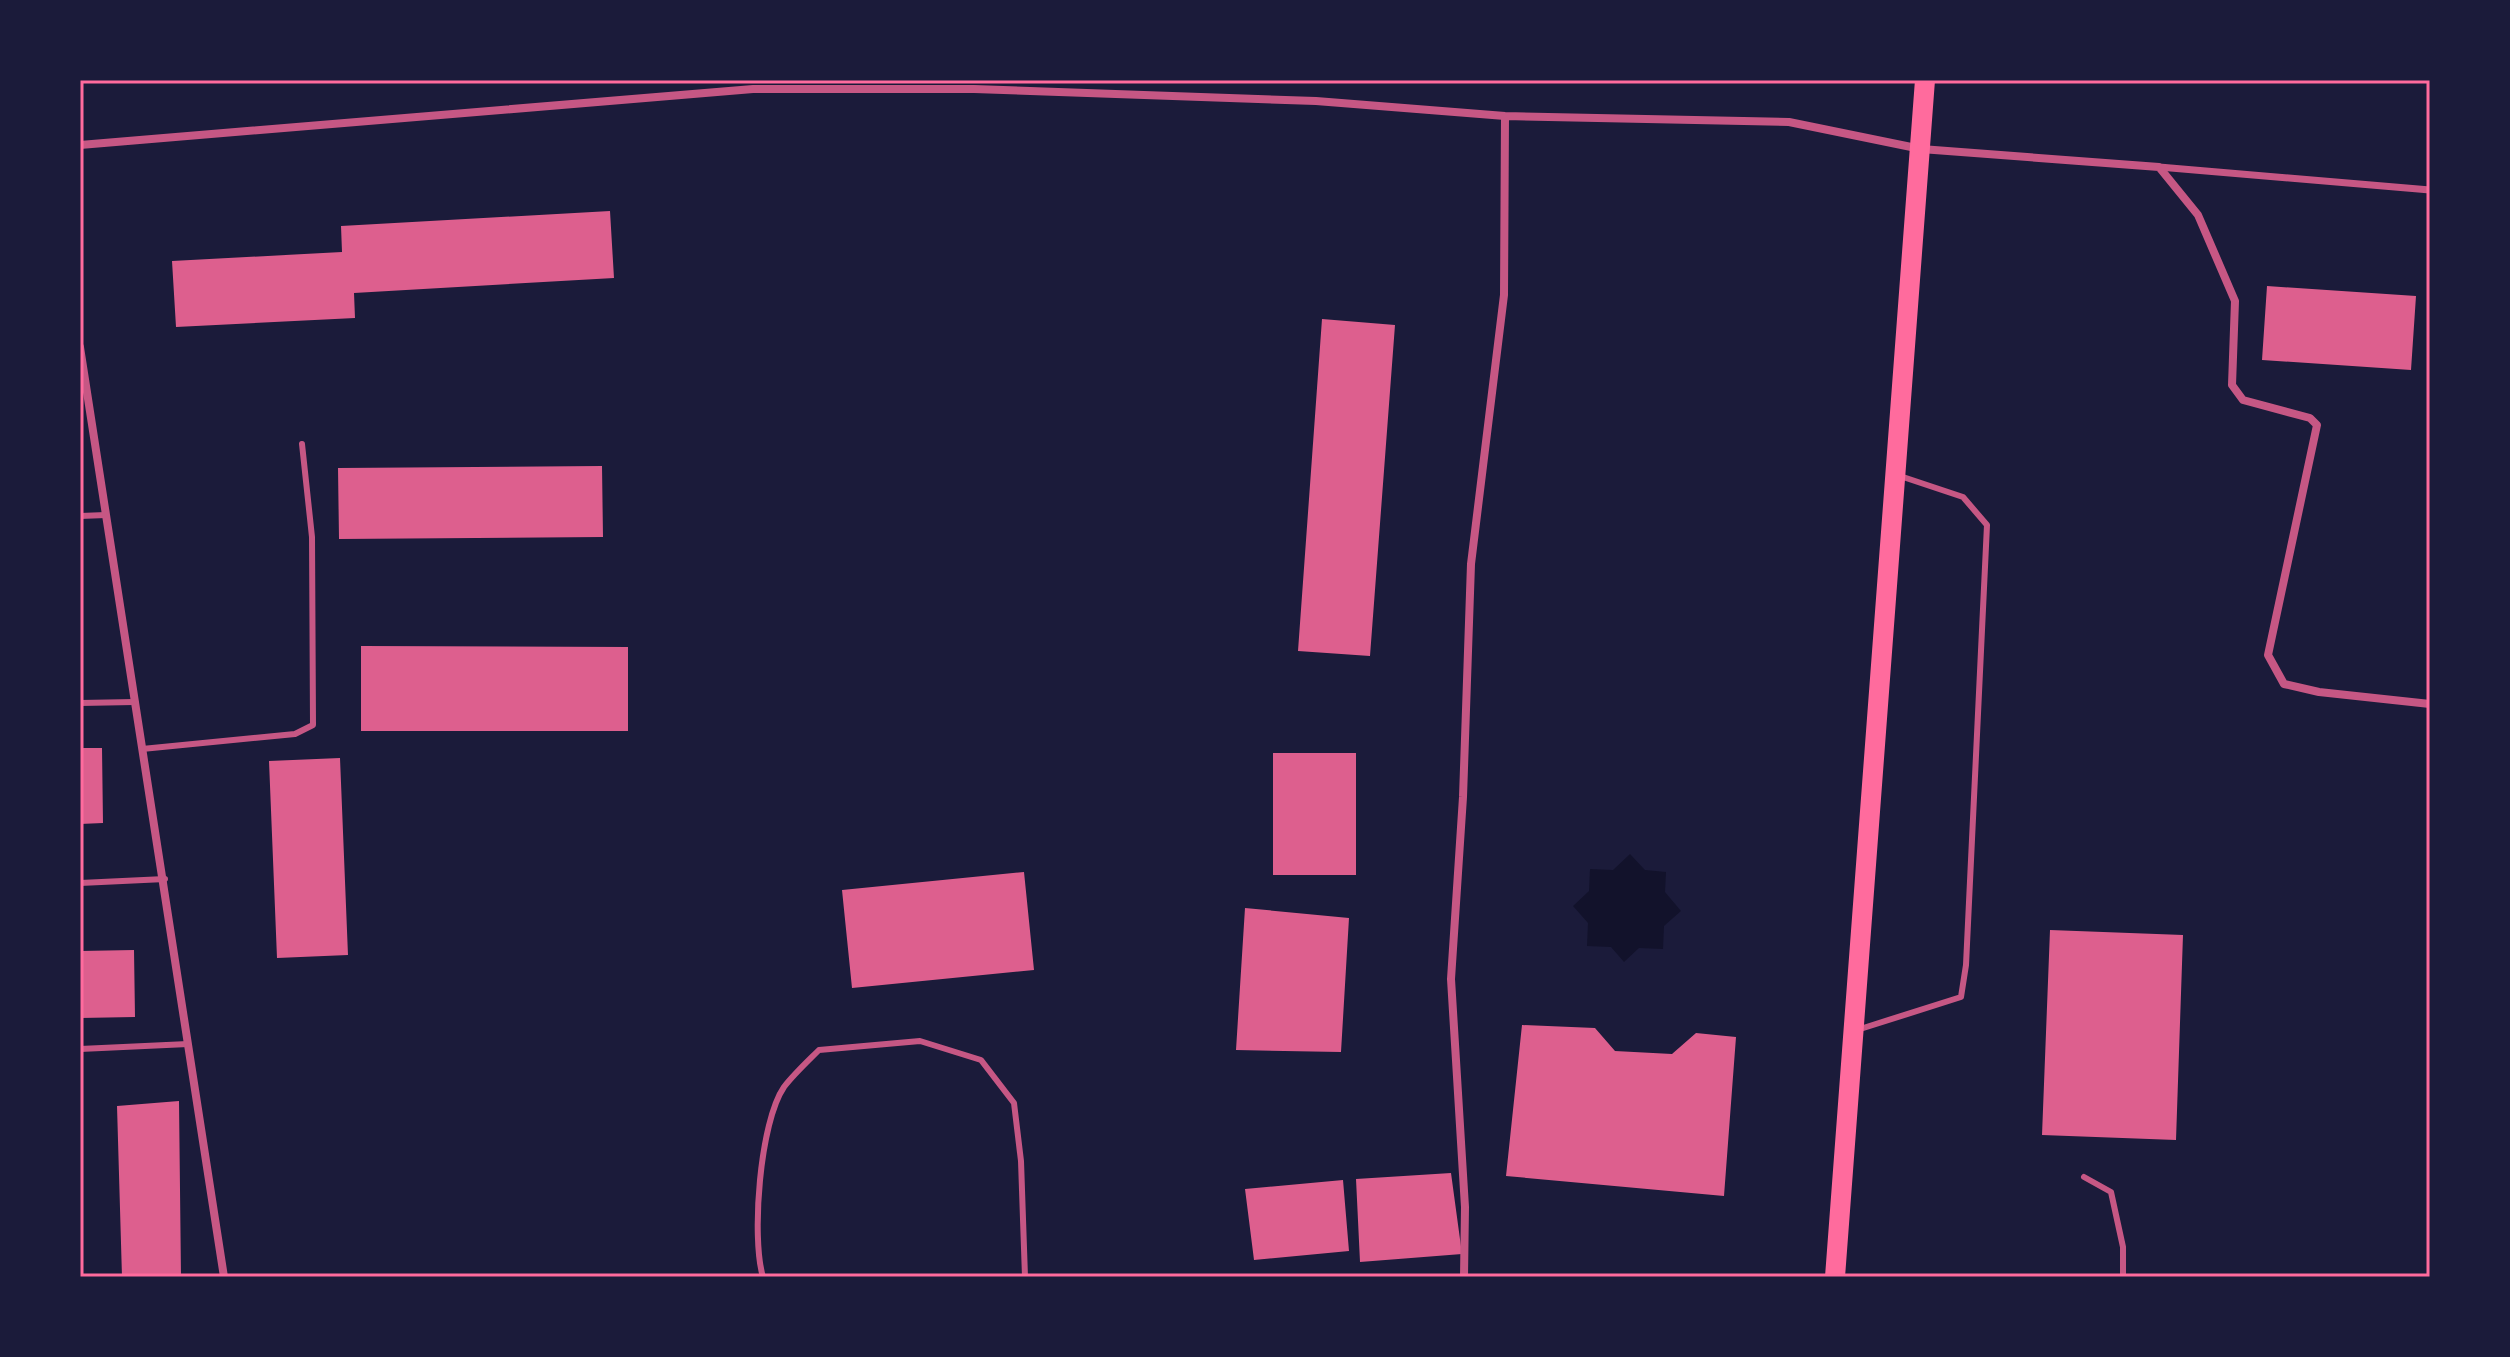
<svg xmlns="http://www.w3.org/2000/svg" width="2510" height="1357" font-family="Merriweather,serif">
<rect width="100%" height="100%" fill="#1b1b3a"/>
<path fill="#12122b" d="M 1630,854 L 1645,870 L 1666,872 L 1665,892 L 1681,911 L 1664,926 L 1663,949 L 1639,948 L 1624,962 L 1611,947 L 1587,946 L 1588,923 L 1573,906 L 1589,891 L 1590,869 L 1613,870 Z"/>
<path fill="#dd5f8e" d="M 610,211 L 614,278 L 354,293 L 355,318 L 176,327 L 172,261 L 342,252 L 341,226 Z
M 2267,286 L 2416,296 L 2411,370 L 2262,360 Z
M 1322,319 L 1395,325 L 1370,656 L 1298,651 Z
M 602,466 L 603,537 L 339,539 L 338,468 Z
M 361,646 L 628,647 L 628,731 L 361,731 Z
M 80,748 L 102,748 L 103,823 L 80,824 Z
M 1273,753 L 1356,753 L 1356,875 L 1273,875 Z
M 340,758 L 348,955 L 277,958 L 269,761 Z
M 1024,872 L 1034,970 L 852,988 L 842,890 Z
M 1245,908 L 1349,918 L 1341,1052 L 1236,1050 Z
M 2050,930 L 2183,935 L 2176,1140 L 2042,1135 Z
M 134,950 L 135,1017 L 80,1018 L 80,951 Z
M 1522,1025 L 1595,1028 L 1615,1051 L 1672,1054 L 1696,1033 L 1736,1037 L 1724,1196 L 1506,1176 Z
M 179,1101 L 181,1277 L 122,1277 L 117,1106 Z
M 1451,1173 L 1462,1254 L 1360,1262 L 1356,1179 Z
M 1343,1180 L 1349,1251 L 1254,1260 L 1245,1189 Z"/>
<g fill="none" stroke-linecap="round" stroke-linejoin="round">
<path stroke="#c65784" stroke-width="6" d="M 80,516 L 106,515
M 80,703 L 134,702
M 142,749 L 295,734 L 313,725 L 312,537 L 302,444
M 80,883 L 165,879
M 1857,1030 L 1961,997 L 1966,965 L 1987,525 L 1963,497 L 1900,476
M 80,1049 L 188,1044
M 2084,1177 L 2111,1192 L 2123,1247 L 2123,1277
M 763,1277 C 751,1237 760,1122 784,1087 C 794,1074 807,1062 819,1050 L 920,1041 L 981,1060 L 1014,1103 L 1021,1161 L 1025,1277"/>
<path stroke="#c65784" stroke-width="7" d="M 2159,167 L 2430,190"/>
<path stroke="#c65784" stroke-width="8" d="M 80,145 L 753,89 L 974,89 L 1316,101 L 1505,116 L 1789,122 L 1921,149 L 2159,167 L 2198,215 L 2235,301 L 2232,385 L 2243,400 L 2310,418 L 2317,425 L 2268,655 L 2284,684 L 2319,692 L 2430,704
M 80,347 L 224,1277
M 1464,1277 L 1465,1207 L 1451,979 L 1463,797 L 1471,564 L 1504,295 L 1505,116"/>
<path stroke="#ff6b9d" stroke-width="20" d="M 1835,1277 L 1925,80"/>
</g>
<rect width="2510" height="1357" fill="none" stroke="#1b1b3a" stroke-width="164"/>
<rect x="82" y="82" width="2346" height="1193" fill="none" stroke="#ff6b9d" stroke-width="3"/>
</svg>
